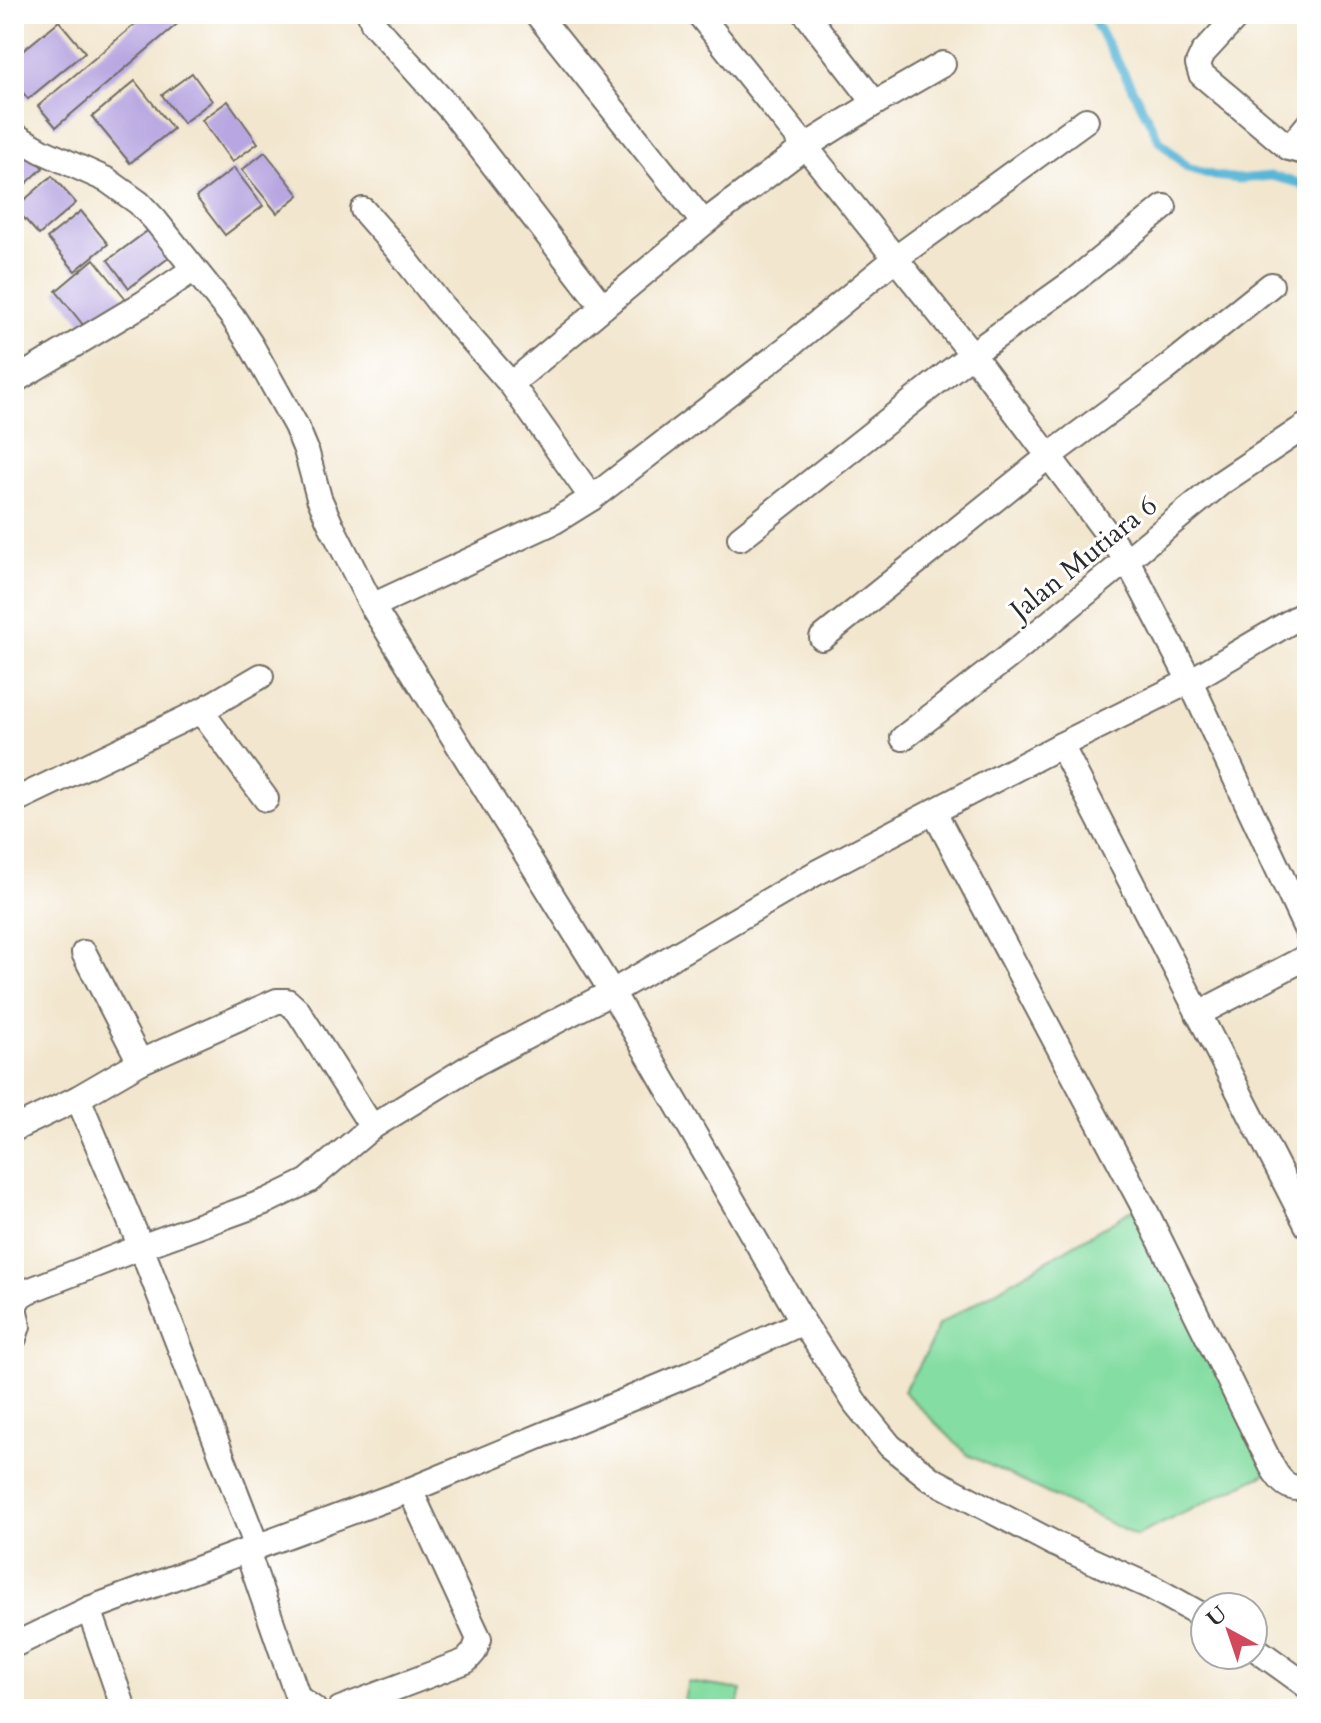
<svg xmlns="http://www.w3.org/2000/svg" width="1321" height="1723" viewBox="0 0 1321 1723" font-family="Cardo,serif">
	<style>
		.green { fill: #84dda2; stroke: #588466; stroke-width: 2 }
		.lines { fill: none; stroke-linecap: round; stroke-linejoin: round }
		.stream { stroke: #58b6d7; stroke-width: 9 }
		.building { fill: #b7a6e1 }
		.minor-casing { stroke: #716c64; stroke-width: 28 }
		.minor { stroke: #fff; stroke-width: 24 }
		.labels { text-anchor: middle; stroke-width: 6; stroke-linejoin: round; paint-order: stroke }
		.street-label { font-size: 28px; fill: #2b2b2b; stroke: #fff }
	</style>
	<rect width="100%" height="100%" fill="#fff"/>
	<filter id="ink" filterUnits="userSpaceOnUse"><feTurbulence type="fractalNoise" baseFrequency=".0125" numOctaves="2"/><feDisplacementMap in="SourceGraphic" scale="16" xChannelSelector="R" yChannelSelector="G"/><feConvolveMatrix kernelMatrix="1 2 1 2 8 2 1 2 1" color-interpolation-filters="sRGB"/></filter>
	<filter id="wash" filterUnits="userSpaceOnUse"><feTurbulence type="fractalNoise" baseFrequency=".006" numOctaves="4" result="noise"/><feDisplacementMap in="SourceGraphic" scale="32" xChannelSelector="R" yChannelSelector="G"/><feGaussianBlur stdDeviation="1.8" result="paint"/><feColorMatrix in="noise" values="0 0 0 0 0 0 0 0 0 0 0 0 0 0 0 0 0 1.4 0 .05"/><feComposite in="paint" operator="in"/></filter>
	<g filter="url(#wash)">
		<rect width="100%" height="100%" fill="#f2e6ce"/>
		<!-- green -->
		<g class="green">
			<path d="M 1136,1208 L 1271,1471 L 1136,1536 L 968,1455 L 903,1391 L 927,1352 L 938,1325 Z"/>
			<path d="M 688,1682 L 742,1690 L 737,1709 L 682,1709 Z"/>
		</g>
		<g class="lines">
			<!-- stream -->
			<path class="stream" d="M 1090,14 L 1124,73 L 1160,141 L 1188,168 L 1215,176 L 1239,179 L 1271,176 L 1299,183 L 1307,190"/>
		</g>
		<g id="blocks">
			<!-- building -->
			<g class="building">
				<path d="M 147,14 L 189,14 L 56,127 L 38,106 Z"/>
				<path d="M 59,21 L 85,52 L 28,99 L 14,82 L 14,58 Z"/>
				<path d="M 192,73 L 212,101 L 183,123 L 162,95 Z"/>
				<path d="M 135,81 L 173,129 L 130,163 L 92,117 Z"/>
				<path d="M 228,101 L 258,143 L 232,162 L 202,120 Z"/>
				<path d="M 14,138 L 43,168 L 14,195 Z"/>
				<path d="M 265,152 L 299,195 L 277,213 L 242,170 Z"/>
				<path d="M 234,168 L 263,206 L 225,235 L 196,197 Z"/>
				<path d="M 52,176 L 76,203 L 39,235 L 15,208 Z"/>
				<path d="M 81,211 L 108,244 L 75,271 L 47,238 Z"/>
				<path d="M 150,229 L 171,256 L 129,288 L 108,260 Z"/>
				<path d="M 94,259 L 126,299 L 88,331 L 56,291 Z"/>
			</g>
		</g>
	</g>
	<g filter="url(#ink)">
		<use href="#blocks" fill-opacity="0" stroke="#716c64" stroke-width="2"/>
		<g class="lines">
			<!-- minor casing -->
			<g class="minor-casing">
				<g id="minor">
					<path d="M 370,14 L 373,23 L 451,110 L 603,307"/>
					<path d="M 537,14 L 704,223"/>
					<path d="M 699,14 L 972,354 L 1127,560 L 1190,681 L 1307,931"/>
					<path d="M 806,14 L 875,103"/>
					<path d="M 1239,14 L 1203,53 L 1198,64 L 1201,74 L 1289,148 L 1307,153"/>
					<path d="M 14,135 L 42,151 L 107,180 L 139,203 L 155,220 L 232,316 L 251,345 L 296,426 L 306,450 L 319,498 L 330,523 L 372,606 L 612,992 L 803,1322 L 856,1404 L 890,1446 L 931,1479 L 1055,1544 L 1153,1588 L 1205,1617"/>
					<path d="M 1289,148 L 1307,126"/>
					<path d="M 363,210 L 398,250 L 441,305 L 511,384 L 592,498"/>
					<path d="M 14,381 L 144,303 L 194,269"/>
					<path d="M 511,384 L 704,223 L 806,146 L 875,103 L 943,64"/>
					<path d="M 740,538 L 972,354 L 1070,284 L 1164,207"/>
					<path d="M 372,606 L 555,521 L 592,498 L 787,348 L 896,258 L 1086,120"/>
					<path d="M 822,638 L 1049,456 L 1166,369 L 1271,285"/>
					<path d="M 201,711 L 266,799"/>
					<path d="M 903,738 L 1008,657 L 1222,482 L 1304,427"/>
					<path d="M 1061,745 L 1307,1225"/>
					<path d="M 14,801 L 201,711 L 261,676"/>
					<path d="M 934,812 L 1142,1204 L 1271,1465 C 1279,1480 1289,1493 1307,1486"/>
					<path d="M 84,953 L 140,1062"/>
					<path d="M 1198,1014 L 1307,957"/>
					<path d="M 78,1098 L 141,1247 L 257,1547"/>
					<path d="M 14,1129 L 78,1098 L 140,1062 L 277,1001 L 287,1001 L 298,1011 L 372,1127 L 476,1063 L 612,992 L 816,873 L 1061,745 L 1190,681 L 1307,612"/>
					<path d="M 14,1306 L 20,1296 L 28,1291 L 141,1247 L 267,1201 L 308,1181 L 372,1127"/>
					<path d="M 14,1307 L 18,1326 L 14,1338"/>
					<path d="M 247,1551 L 298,1698 L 314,1709"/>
					<path d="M 89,1609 L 124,1709"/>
					<path d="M 14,1645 L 89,1609 L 410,1490 L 690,1374 L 803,1322"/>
					<path d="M 1253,1647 L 1307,1686"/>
					<path d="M 340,1709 L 466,1661 L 474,1652 L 479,1639 L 410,1490"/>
				</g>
			</g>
			<!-- minor -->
			<use href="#minor" class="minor"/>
		</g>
	</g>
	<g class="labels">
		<!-- street labels -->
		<g class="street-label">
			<text transform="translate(1083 557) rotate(-39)" y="10">Jalan Mutiara 6</text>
		</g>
	</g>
	<!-- margin -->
	<rect width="1321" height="1723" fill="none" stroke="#fff" stroke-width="48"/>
	<!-- north arrow -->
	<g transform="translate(1229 1631) rotate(320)"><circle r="38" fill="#ffffff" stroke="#aaaaaa" stroke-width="2"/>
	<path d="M0-6L14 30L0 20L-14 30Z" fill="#d1495b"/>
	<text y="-12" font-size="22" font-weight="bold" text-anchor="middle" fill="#2b2b2b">U</text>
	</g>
</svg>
